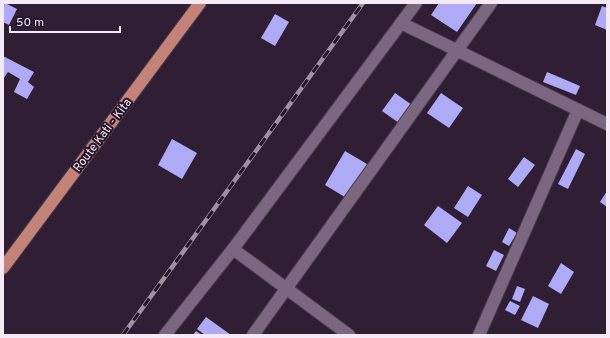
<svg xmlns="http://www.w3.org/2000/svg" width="610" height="338" viewBox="0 0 610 338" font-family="Overpass,sans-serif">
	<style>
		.building { fill: #aeaaf5 }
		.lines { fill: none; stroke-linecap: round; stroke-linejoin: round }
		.street-casing { stroke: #493a4c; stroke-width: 14 }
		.primary-casing { stroke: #493a4c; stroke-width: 14 }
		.street { stroke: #7b6780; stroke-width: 12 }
		.primary { stroke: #c38378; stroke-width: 12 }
		.rail-casing { stroke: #9f91a2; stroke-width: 4.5 }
		.rail { stroke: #26152a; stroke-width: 3; stroke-dasharray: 9; stroke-linecap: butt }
		.labels { text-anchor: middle; stroke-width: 4; stroke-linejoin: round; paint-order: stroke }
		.street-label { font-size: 12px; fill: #f5e9f8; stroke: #26152a }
	</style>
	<rect width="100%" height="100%" fill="#301f34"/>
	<!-- building -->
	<g class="building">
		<path d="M 5,3 L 17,9 L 9,25 L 3,22 L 3,7 Z"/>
		<path d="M 439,3 L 477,3 L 457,32 L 431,15 Z"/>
		<path d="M 602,6 L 607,8 L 607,30 L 595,25 Z"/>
		<path d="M 275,14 L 289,22 L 275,46 L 261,38 Z"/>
		<path d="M 3,56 L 34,72 L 28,82 L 34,87 L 27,99 L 14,92 L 20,79 L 8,72 L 3,79 Z"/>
		<path d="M 547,72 L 580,86 L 576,95 L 543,82 Z"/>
		<path d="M 395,93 L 412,105 L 399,123 L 382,111 Z"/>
		<path d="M 441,93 L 463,108 L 449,128 L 427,113 Z"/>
		<path d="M 172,139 L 197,153 L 182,179 L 158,165 Z"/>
		<path d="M 576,149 L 585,154 L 568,189 L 558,184 Z"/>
		<path d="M 345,151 L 367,164 L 348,199 L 325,185 Z"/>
		<path d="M 524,157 L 535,165 L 518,187 L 508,179 Z"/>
		<path d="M 468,186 L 482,195 L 468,217 L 454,208 Z"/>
		<path d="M 607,191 L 607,207 L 600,202 Z"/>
		<path d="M 438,206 L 462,223 L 447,243 L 424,225 Z"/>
		<path d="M 509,228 L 517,233 L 509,246 L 502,242 Z"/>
		<path d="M 494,250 L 504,255 L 496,271 L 486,266 Z"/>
		<path d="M 561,263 L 574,272 L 561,294 L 548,286 Z"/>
		<path d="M 517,286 L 525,289 L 520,302 L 512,299 Z"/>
		<path d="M 533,296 L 549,304 L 538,328 L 521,320 Z"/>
		<path d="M 510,301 L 520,306 L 515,315 L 505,310 Z"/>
		<path d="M 206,317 L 231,335 L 205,335 L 197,329 Z"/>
		<path d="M 196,331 L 202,335 L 193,335 Z"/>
	</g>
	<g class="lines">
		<!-- street casing -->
		<g class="street-casing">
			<g id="street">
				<path d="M 401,23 L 607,124"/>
				<path d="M 233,249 L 349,335"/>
				<path d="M 165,335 L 233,249 L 416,3"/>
				<path d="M 253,335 L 491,3"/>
				<path d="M 479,335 L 578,110"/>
			</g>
		</g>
		<!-- primary casing -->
		<g class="primary-casing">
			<path id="primary" d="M 3,268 L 200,3"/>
		</g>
		<!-- street -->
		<use href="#street" class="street"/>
		<!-- primary -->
		<use href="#primary" class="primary"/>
		<!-- rail casing -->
		<g class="rail-casing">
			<path id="rail" d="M 123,335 L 363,3"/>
		</g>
		<!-- rail -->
		<use href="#rail" class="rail"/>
	</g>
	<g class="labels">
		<!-- street labels -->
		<g class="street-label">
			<text transform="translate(102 135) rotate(-53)" y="4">Route Kati - Kita</text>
		</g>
	</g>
	<!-- border -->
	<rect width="610" height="338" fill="none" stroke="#f5e9f8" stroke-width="8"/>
	<!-- scale -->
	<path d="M10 26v6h110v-6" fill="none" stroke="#f5e9f8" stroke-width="2"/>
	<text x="16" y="26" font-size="12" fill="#f5e9f8" stroke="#26152a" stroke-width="3" paint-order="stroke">50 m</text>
</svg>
